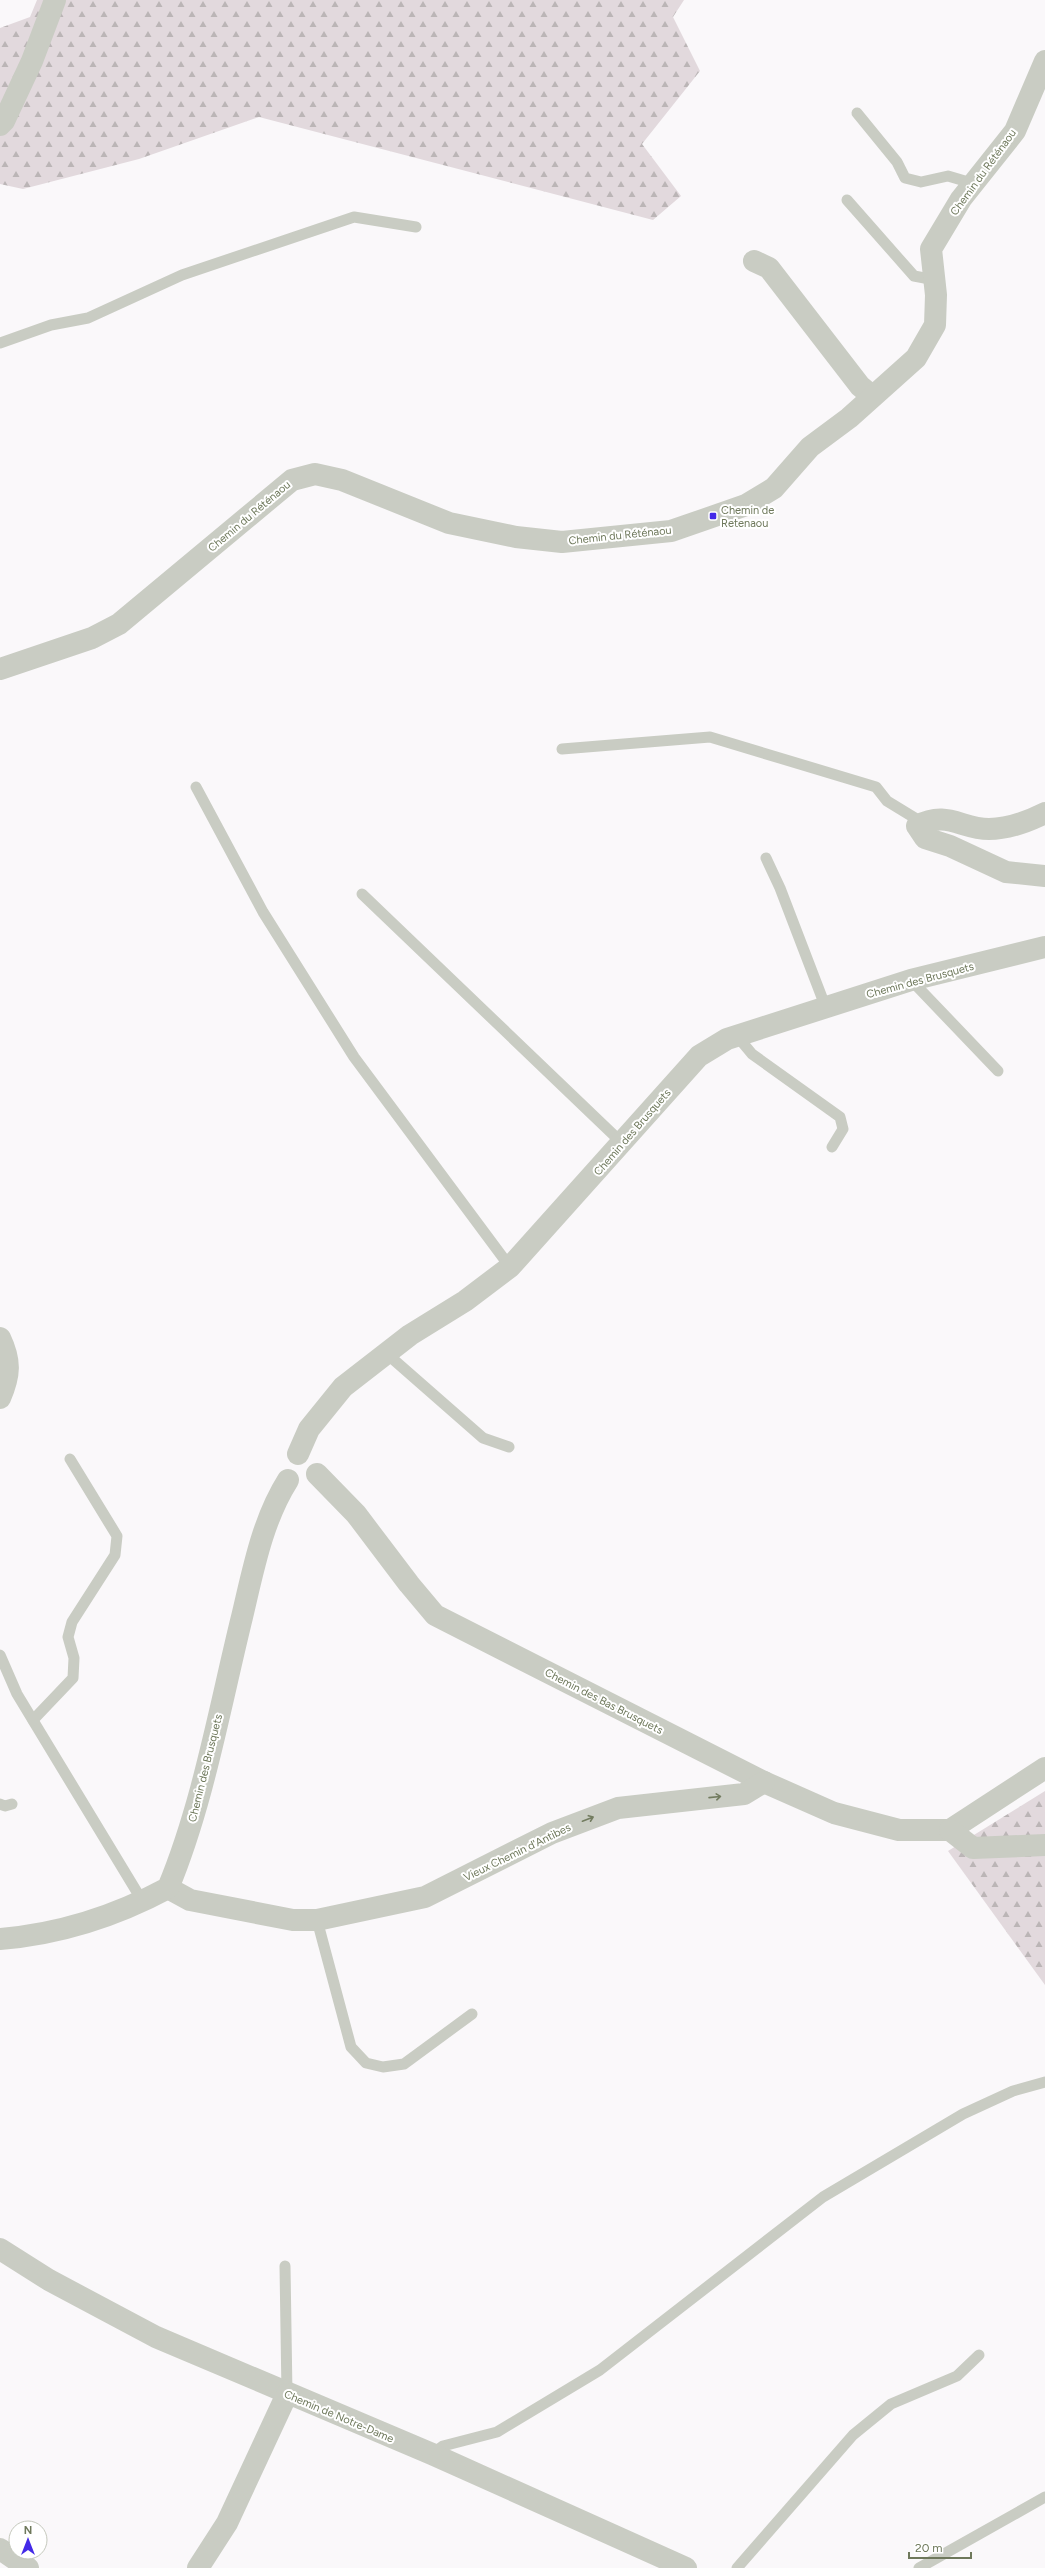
<svg xmlns="http://www.w3.org/2000/svg" width="1045" height="2568" viewBox="0 0 1045 2568" font-family="Figtree,sans-serif">
	<style>
		.forest { fill: url(#forest-firs) }
		.lines { fill: none; stroke-linecap: round; stroke-linejoin: round }
		.service { stroke: #c9ccc3; stroke-width: 11 }
		.minor { stroke: #c9ccc3; stroke-width: 22 }
		.oneway { stroke: #737c60 }
		.poi-dot { fill: #442ae8; stroke: #fff; stroke-width: 1.5 }
		.labels { text-anchor: middle; stroke-width: 4; stroke-linejoin: round; paint-order: stroke }
		.street-label { font-size: 11px; fill: #6e785b; stroke: #fff }
		.poi-label { font-size: 11px; fill: #6e785b; stroke: #fff; text-anchor: start }
	</style>
	<defs>
		<pattern id="forest-firs" width="22" height="20" patternUnits="userSpaceOnUse"><rect width="22" height="20" fill="#e2d9dd"/><path d="M5 1l3.5 6h-7zM16 11l3.5 6h-7z" fill="#bbb5b6"/></pattern>
	</defs>
	<rect width="100%" height="100%" fill="#faf8fa"/>
	<!-- forest -->
	<g class="forest">
		<path d="M 37,0 L 684,0 L 673,17 L 700,71 L 642,144 L 681,196 L 653,220 L 259,117 L 139,159 L 23,189 L 0,184 L 0,28 L 30,17 Z"/>
		<path d="M 1045,1791 L 1045,1985 L 948,1851 Z"/>
	</g>
	<g class="lines">
		<!-- service -->
		<g class="service">
			<path d="M 857,113 L 897,162 L 905,178 L 921,182 L 948,176 L 975,184"/>
			<path d="M 847,200 L 914,276 L 935,280"/>
			<path d="M 0,343 L 51,325 L 88,318 L 182,275 L 354,217 L 416,227"/>
			<path d="M 562,749 L 710,737 L 876,787 L 887,801 L 923,823"/>
			<path d="M 196,787 L 263,912 L 354,1057 L 510,1267"/>
			<path d="M 766,858 L 780,888 L 826,1008"/>
			<path d="M 362,894 L 622,1143"/>
			<path d="M 911,980 L 998,1071"/>
			<path d="M 737,1036 L 752,1054 L 840,1117 L 843,1129 L 832,1147"/>
			<path d="M 386,1353 L 483,1438 L 509,1447"/>
			<path d="M 0,1655 L 17,1694 L 143,1902"/>
			<path d="M 33,1720 L 73,1678 L 74,1658 L 68,1637 L 72,1622 L 115,1555 L 117,1536 L 70,1459"/>
			<path d="M 0,1804 L 5,1806 L 12,1804"/>
			<path d="M 317,1920 L 351,2047 L 366,2063 L 383,2067 L 404,2064 L 472,2014"/>
			<path d="M 285,2266 L 287,2394"/>
			<path d="M 432,2454 L 443,2446 L 497,2432 L 600,2370 L 823,2197 L 963,2114 L 1013,2091 L 1045,2082"/>
			<path d="M 737,2568 L 853,2435 L 891,2404 L 957,2376 L 979,2355"/>
			<path d="M 919,2568 L 1045,2497"/>
		</g>
		<!-- minor -->
		<g class="minor">
			<path d="M 0,125 L 4,121 L 32,61 L 55,0"/>
			<path d="M 754,261 L 769,268 L 860,386 L 872,396"/>
			<path d="M 0,669 L 92,638 L 119,624 L 292,480 L 315,474 L 342,480 L 449,523 L 516,537 L 562,542 L 671,531 L 746,505 L 774,488 L 810,447 L 849,418 L 916,358 L 935,325 L 936,295 L 931,249 L 961,199 L 1015,131 L 1045,61"/>
			<path d="M 1045,813 C 1027,822 1009,829 989,829 C 961,829 947,810 917,826 L 925,838 L 950,846 L 1006,872 L 1045,876"/>
			<path d="M 0,1338 C 11,1361 10,1375 0,1398"/>
			<path d="M 298,1454 L 309,1429 L 343,1387 L 410,1335 L 465,1301 L 510,1267 L 699,1056 L 727,1039 L 911,980 L 1045,947"/>
			<path d="M 317,1474 L 356,1514 L 409,1584 L 435,1615 L 764,1782 L 834,1813 L 899,1830 L 950,1830 L 1045,1768"/>
			<path d="M 950,1830 L 973,1848 L 1045,1845"/>
			<path d="M 168,1888 L 190,1900 L 293,1920 L 317,1920 L 425,1897 L 552,1833 L 618,1808 L 744,1794 L 764,1782"/>
			<path d="M 0,1939 C 61,1934 114,1917 168,1888 C 203,1804 220,1706 242,1617 C 253,1571 262,1521 288,1480"/>
			<path d="M 0,2249 L 49,2280 L 156,2337 L 432,2454 L 686,2568"/>
			<path d="M 0,2549 L 28,2568"/>
			<path d="M 198,2568 L 227,2523 L 287,2394"/>
		</g>
	</g>
	<!-- one-way arrows -->
	<defs><path id="oneway-shaft" d="M-6 0H5M1.5-3L5.5 0L1.5 3" fill="none" stroke-width="1.6" stroke-linecap="round" stroke-linejoin="round"/></defs>
	<g class="oneway">
		<use href="#oneway-shaft" transform="translate(715 1797) rotate(-6)"/>
		<use href="#oneway-shaft" transform="translate(588 1819) rotate(-21)"/>
	</g>
	<!-- markers -->
	<rect class="poi-dot" x="709" y="512" width="8" height="8" rx="2"/>
	<g class="labels">
		<!-- street labels -->
		<g class="street-label">
			<text transform="translate(983 172) rotate(-54)" y="4">Chemin du Réténaou</text>
			<text transform="translate(249 516) rotate(-40)" y="4">Chemin du Réténaou</text>
			<text transform="translate(620 535) rotate(-6)" y="4">Chemin du Réténaou</text>
			<text transform="translate(920 980) rotate(-15)" y="4">Chemin des Brusquets</text>
			<text transform="translate(632 1132) rotate(-49)" y="4">Chemin des Brusquets</text>
			<text transform="translate(604 1701) rotate(27)" y="4">Chemin des Bas Brusquets</text>
			<text transform="translate(205 1768) rotate(-76)" y="4">Chemin des Brusquets</text>
			<text transform="translate(517 1852) rotate(-26)" y="4">Vieux Chemin d'Antibes</text>
			<text transform="translate(339 2416) rotate(23)" y="4">Chemin de Notre-Dame</text>
		</g>
		<!-- poi labels -->
		<g class="poi-label">
			<text x="721" y="514">Chemin de<tspan x="721" dy="13">Retenaou</tspan></text>
		</g>
	</g>
	<!-- north arrow -->
	<g transform="translate(28 2540)"><circle r="19" fill="#ffffff" stroke="#c5c9bd"/>
	<path d="M0-3L7 15L0 10L-7 15Z" fill="#442ae8"/>
	<text y="-6" font-size="11" font-weight="bold" text-anchor="middle" fill="#6e785b">N</text>
	</g>
	<!-- scale -->
	<path d="M909 2552v6h62v-6" fill="none" stroke="#6e785b" stroke-width="2"/>
	<text x="915" y="2552" font-size="12" fill="#6e785b" stroke="#ffffff" stroke-width="3" paint-order="stroke">20 m</text>
</svg>
